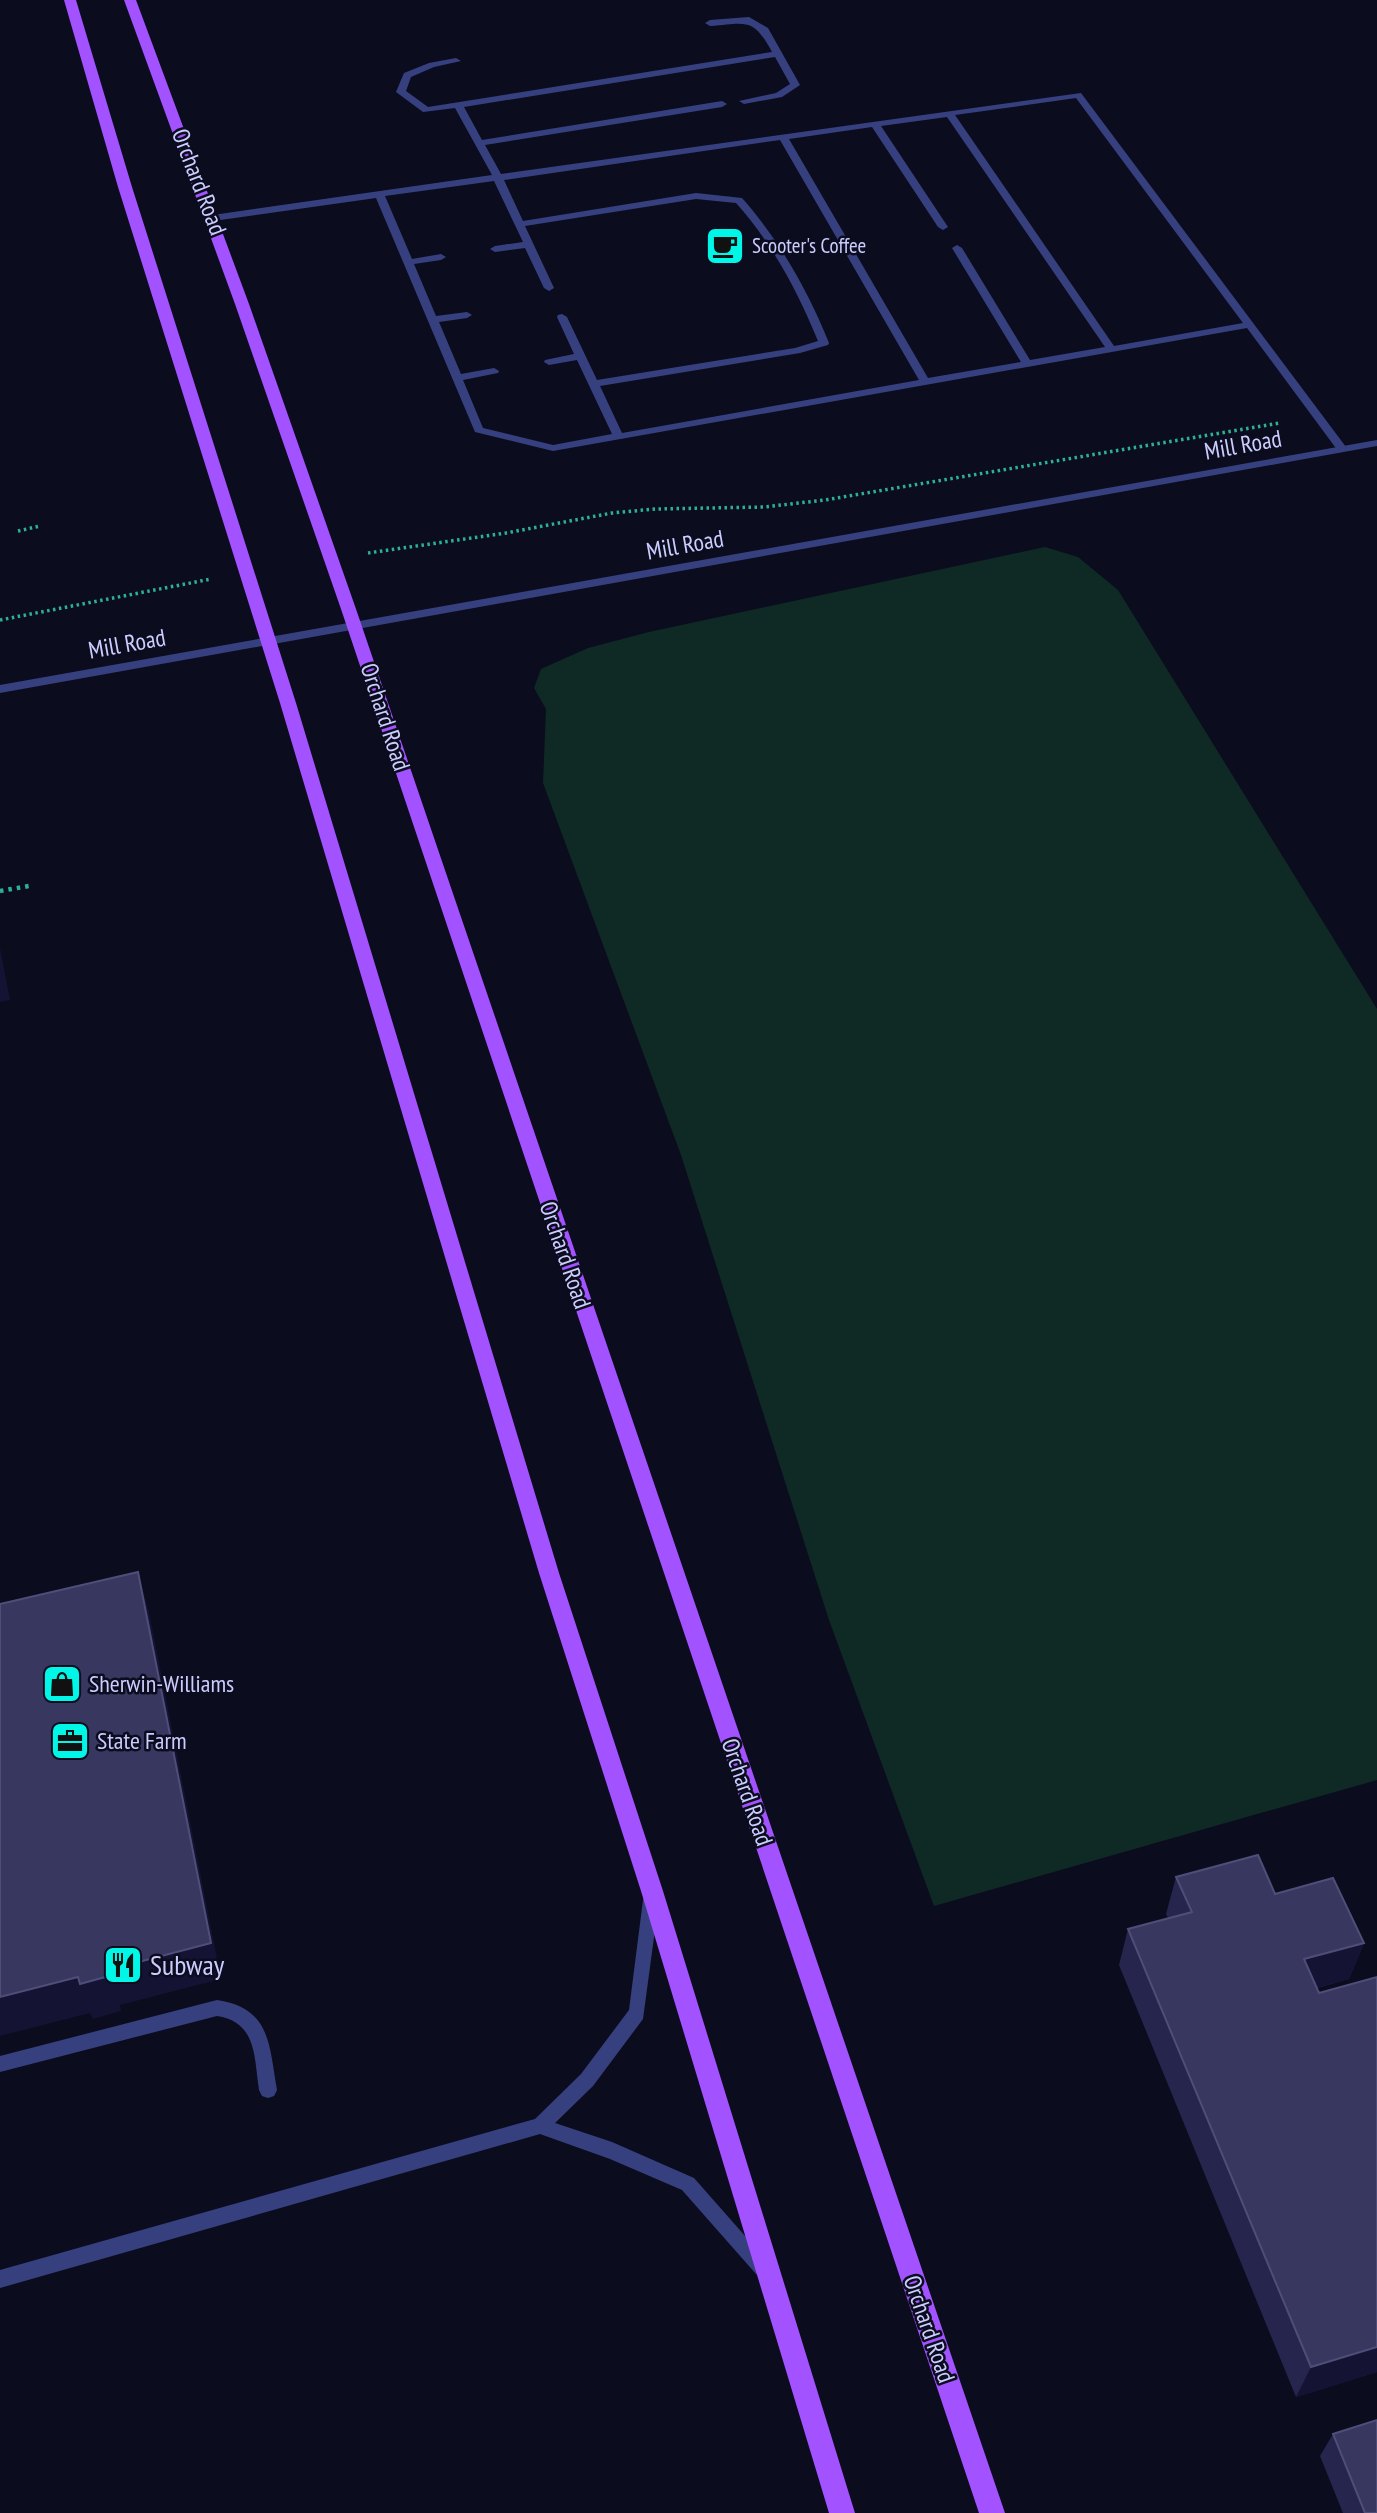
<svg xmlns="http://www.w3.org/2000/svg" width="1377" height="2513" viewBox="0 0 1377 2513" font-family="'PT Sans Narrow',sans-serif">
	<style>
		.green { fill: #0f2924 }
		.lines { fill: none; stroke-linecap: round; stroke-linejoin: round }
		.path-far1 { stroke: #2db193; stroke-width: 3.5; stroke-dasharray: 2.5 3.5; stroke-linecap: butt }
		.path { stroke: #2db193; stroke-width: 4.5; stroke-dasharray: 3.5 5; stroke-linecap: butt }
		.service { fill: #37407f; fill-rule: evenodd }
		.tertiary { fill: #37407f; fill-rule: evenodd }
		.primary { fill: #a252ff; fill-rule: evenodd }
		.wall { fill: #26254d }
		.shaded-wall { fill: #141333 }
		.building { fill: #383760; stroke: #4f4e79; stroke-width: 2 }
		.labels { text-anchor: middle; stroke-width: 5; stroke-linejoin: round; paint-order: stroke }
		.far-poi-label { font-size: 21px; fill: #cbcdff; stroke: #0c0c1f; text-anchor: start }
		.street-label { font-size: 24px; fill: #cbcdff; stroke: #0c0c1f }
		.poi-label { font-size: 24px; fill: #cbcdff; stroke: #0c0c1f; text-anchor: start }
		.near-poi-label { font-size: 28px; fill: #cbcdff; stroke: #0c0c1f; text-anchor: start }
	</style>
	<rect width="100%" height="100%" fill="#0c0c1f"/>
	<!-- green -->
	<path class="green" d="M 1045,547 L 1078,557 L 1118,590 L 1377,1009 L 1377,1780 L 934,1906 L 829,1620 L 681,1155 L 543,783 L 546,709 L 534,688 L 541,669 L 588,648 L 649,632 Z"/>
	<g class="lines">
		<!-- path-far1 -->
		<g class="path-far1">
			<path d="M 18,531 L 40,526"/>
			<path d="M 368,553 L 506,533 L 612,513 L 655,509 L 764,507 L 825,500 L 1280,423"/>
			<path d="M 0,620 L 211,579"/>
		</g>
		<!-- path -->
		<path class="path" d="M 0,891 L 29,886"/>
		<!-- service -->
		<g class="service">
			<path d="M 749,17 L 768,28 L 800,85 L 782,97 L 744,104 L 739,101 L 776,93 L 790,84 L 775,57 L 464,107 L 482,140 L 722,101 L 727,104 L 722,107 L 485,145 L 501,174 L 1081,93 L 1346,447 L 1346,451 L 1338,451 L 1247,328 L 553,451 L 475,432 L 376,198 L 213,221 L 208,218 L 213,215 L 492,175 L 455,108 L 423,112 L 396,92 L 404,73 L 429,63 L 456,58 L 461,61 L 434,67 L 411,77 L 406,91 L 428,107 L 772,52 C 753,17 747,23 710,26 L 705,23 L 710,20 ZM 1076,98 L 1243,323 L 1114,346 L 955,115 ZM 947,117 L 1105,347 L 1030,360 L 962,248 L 957,245 L 952,248 L 1021,362 L 928,378 L 789,139 L 872,127 L 938,227 L 943,230 L 948,227 L 881,126 ZM 780,140 L 919,380 L 622,433 L 600,386 L 800,353 L 828,345 L 829,343 C 808,291 780,241 742,198 L 696,193 L 523,221 L 504,180 ZM 494,181 L 523,242 L 495,246 L 490,249 L 495,252 L 525,248 L 544,288 L 549,291 L 554,288 L 525,226 L 696,199 L 736,203 C 772,243 798,292 818,341 L 795,348 L 597,380 L 567,317 L 562,314 L 558,315 L 557,317 L 574,354 L 545,360 L 544,362 L 549,365 L 577,360 L 612,434 L 553,445 L 483,428 L 463,380 L 498,373 L 499,371 L 494,368 L 461,374 L 439,322 L 467,318 L 472,315 L 467,312 L 436,316 L 414,264 L 441,260 L 446,257 L 441,254 L 412,259 L 385,196 Z"/>
			<path d="M 651,1892 L 657,1895 L 659,1900 L 643,2019 L 593,2086 L 555,2123 L 612,2142 L 694,2178 L 768,2262 L 771,2268 L 768,2274 L 762,2277 L 756,2274 L 682,2190 L 610,2159 L 540,2134 L 0,2288 L 0,2270 L 535,2119 L 581,2074 L 629,2010 L 643,1900 L 645,1895 Z"/>
			<path d="M 217,2000 C 271,2008 269,2045 277,2090 L 274,2096 L 268,2098 L 262,2096 L 259,2090 C 254,2057 257,2022 217,2016 L 0,2072 L 0,2056 Z"/>
		</g>
		<!-- tertiary -->
		<path class="tertiary" d="M 1377,440 L 1377,446 L 0,693 L 0,685 Z"/>
		<!-- primary -->
		<g class="primary">
			<path d="M 64,0 L 76,0 L 132,187 L 296,703 L 559,1573 L 663,1891 L 855,2513 L 829,2513 L 641,1891 L 539,1573 L 280,703 L 118,187 Z"/>
			<path d="M 124,0 L 136,0 L 249,304 L 356,609 L 1005,2513 L 979,2513 L 341,609 L 235,304 Z"/>
		</g>
	</g>
	<!-- wall -->
	<g class="wall">
		<path d="M 1176,1877 L 1275,1894 L 1364,1943 L 1349,1979 L 1317,1988 L 1377,2372 L 1296,2397 L 1119,1965 L 1128,1929 L 1168,1918 L 1166,1914 Z"/>
		<path d="M 1333,2434 L 1377,2513 L 1343,2513 L 1320,2456 Z"/>
	</g>
	<!-- shaded-wall -->
	<g class="shaded-wall">
		<path d="M 0,948 L 10,1000 L 0,1002 Z"/>
		<path d="M 138,1572 L 149,1612 L 221,1979 L 120,2005 L 121,2011 L 93,2019 L 90,2013 L 0,2036 L 0,1997 L 108,1970 Z"/>
		<path d="M 1364,1943 L 1349,1979 L 1290,1995 L 1304,1959 Z"/>
		<path d="M 1377,2347 L 1377,2372 L 1296,2397 L 1311,2367 Z"/>
	</g>
	<!-- building -->
	<g class="building">
		<path d="M 138,1572 L 211,1943 L 108,1970 L 109,1976 L 80,1984 L 78,1977 L 0,1997 L 0,1604 Z"/>
		<path d="M 1258,1855 L 1275,1894 L 1333,1878 L 1364,1943 L 1304,1959 L 1319,1993 L 1377,1977 L 1377,2347 L 1311,2367 L 1128,1929 L 1192,1912 L 1176,1877 Z"/>
		<path d="M 1377,2420 L 1377,2513 L 1365,2513 L 1333,2434 Z"/>
	</g>
	<!-- icons -->
	<defs>
		<g id="cafe-square" transform="scale(2.0125)"><rect x="-9" y="-9" width="18" height="18" rx="4" fill="#00f6e6" stroke="#0c0c1f"/><path d="M-5.5-4.5H6V0H3Q3 3.5 0 3.5H-2.5Q-5.5 3.5-5.5 0ZM3-3.2v2h1.7v-2ZM-6 4.5H4V6H-6Z" fill="#111"/></g>
		<g id="shop-square" transform="scale(2.0125)"><rect x="-9" y="-9" width="18" height="18" rx="4" fill="#00f6e6" stroke="#0c0c1f"/><path d="M-5-2.5h2.3a2.7 3.5 0 0 1 5.4 0H5L5.5 6h-11ZM-1.5-2.5h3a1.5 2.3 0 0 0-3 0Z" fill="#111"/></g>
		<g id="office-square" transform="scale(2.0125)"><rect x="-9" y="-9" width="18" height="18" rx="4" fill="#00f6e6" stroke="#0c0c1f"/><path d="M-6-3h4V-5.5h4V-3h4V5H-6ZM-1-4.5V-3h2v-1.5ZM-6 0V1H6V0Z" fill="#111"/></g>
		<g id="restaurant-square" transform="scale(2.0125)"><rect x="-9" y="-9" width="18" height="18" rx="4" fill="#00f6e6" stroke="#0c0c1f"/><path d="M-5-6h1v4h1v-4h1v4h1v-4h1v5L-1.5 .5V6h-2V.5L-5-1ZM5-6V6H3V1.5H1.5Q1.5-4 5-6Z" fill="#111"/></g>
	</defs>
	<g fill-rule="evenodd">
		<use href="#cafe-square" x="725" y="246"/>
		<use href="#shop-square" x="62" y="1684"/>
		<use href="#office-square" x="70" y="1741"/>
		<use href="#restaurant-square" x="123" y="1965"/>
	</g>
	<g class="labels">
		<!-- far-poi labels -->
		<g class="far-poi-label">
			<text x="752" y="253">Scooter's Coffee</text>
		</g>
		<!-- street labels -->
		<g class="street-label">
			<text transform="translate(199 182) rotate(69)" y="8">Orchard Road</text>
			<text transform="translate(1243 445) rotate(-10)" y="8">Mill Road</text>
			<text transform="translate(685 545) rotate(-10)" y="8">Mill Road</text>
			<text transform="translate(127 644) rotate(-10)" y="8">Mill Road</text>
			<text transform="translate(385 717) rotate(72)" y="8">Orchard Road</text>
			<text transform="translate(565 1255) rotate(71)" y="8">Orchard Road</text>
			<text transform="translate(747 1792) rotate(71)" y="8">Orchard Road</text>
			<text transform="translate(929 2329) rotate(71)" y="8">Orchard Road</text>
		</g>
		<!-- poi labels -->
		<g class="poi-label">
			<text x="89" y="1692">Sherwin-Williams</text>
			<text x="97" y="1749">State Farm</text>
		</g>
		<!-- near-poi labels -->
		<g class="near-poi-label">
			<text x="150" y="1975">Subway</text>
		</g>
	</g>
</svg>
